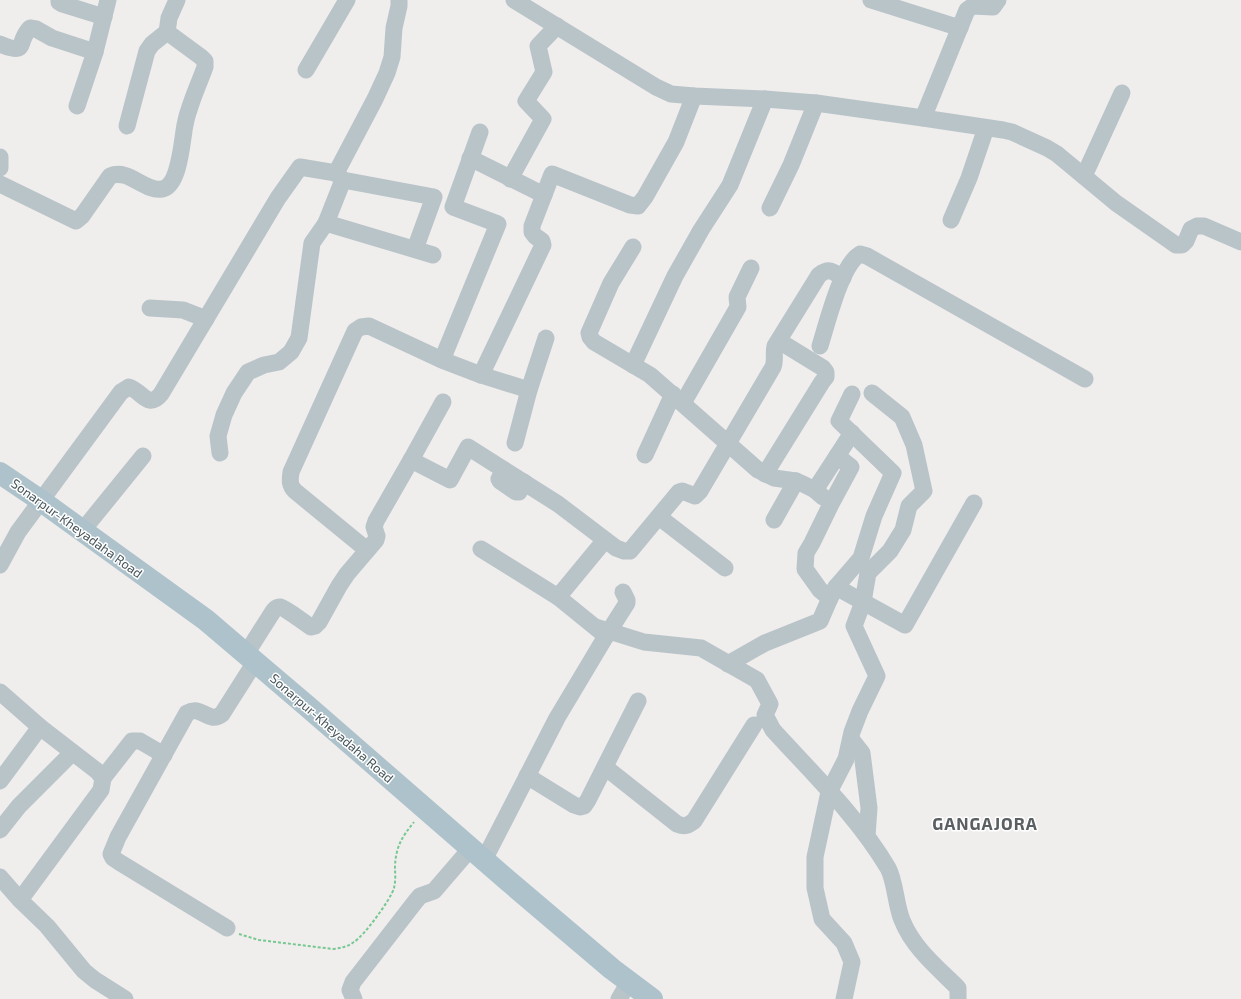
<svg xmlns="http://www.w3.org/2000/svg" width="1241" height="999" viewBox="0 0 1241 999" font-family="'Exo 2',sans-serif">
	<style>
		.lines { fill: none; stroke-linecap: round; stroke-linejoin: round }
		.path { stroke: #76c891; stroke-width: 2; stroke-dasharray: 3 2; stroke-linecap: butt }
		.minor { stroke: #b9c4c9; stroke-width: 17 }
		.major { stroke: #adc2cb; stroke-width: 22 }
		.labels { text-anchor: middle; stroke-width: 3; stroke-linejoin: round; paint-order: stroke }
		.street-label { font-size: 13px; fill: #465459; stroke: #fff }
		.district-label { font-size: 17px; font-weight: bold; letter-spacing: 1px; fill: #5a5f62; stroke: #fff }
	</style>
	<rect width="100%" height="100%" fill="#f0eded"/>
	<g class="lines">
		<!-- path -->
		<path class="path" d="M 239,934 L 259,940 L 333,949 C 341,948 347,947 354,942 C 364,936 391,899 394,888 C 396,880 395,873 395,866 C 396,846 402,837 414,822"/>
		<!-- minor -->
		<g class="minor">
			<path d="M 59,0 L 59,2 L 62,4 L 104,17"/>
			<path d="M 514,0 L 656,87 L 671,94 L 694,96 L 765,99 L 816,103 L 923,118 L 1003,130 L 1012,132 L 1047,148 L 1057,154 L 1116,203 L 1176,245 L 1182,245 L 1186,241 L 1191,229 L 1197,226 L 1204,226 L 1241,242"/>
			<path d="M 871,0 L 960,28"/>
			<path d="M 0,44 C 29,56 16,42 30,28 L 36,29 L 52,38 L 95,52"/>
			<path d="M 306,70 L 347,0"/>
			<path d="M 77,106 L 95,52 L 108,0"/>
			<path d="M 923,118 L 967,10 L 973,6 L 993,7 L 998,0"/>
			<path d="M 127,126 L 147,51 L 152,44 L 167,32"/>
			<path d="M 0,157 L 0,168"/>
			<path d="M 470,158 L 544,195"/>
			<path d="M 336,173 L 343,180 L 434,197 L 415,249"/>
			<path d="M 1084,176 L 1122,93"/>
			<path d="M 510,179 L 543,119 L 526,101 L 544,72 L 538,46 L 557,26"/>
			<path d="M 0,184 L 76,221 L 82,216 L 110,176 C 129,168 144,192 162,189 C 180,186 182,139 185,125 C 186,120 187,115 189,110 C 193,96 200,81 205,67 L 205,61 L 201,57 L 167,32 L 169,18 L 177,0"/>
			<path d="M 770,208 L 791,165 L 816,103"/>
			<path d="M 951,220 L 969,178 L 986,128"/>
			<path d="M 326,223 L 433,255"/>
			<path d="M 633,247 L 611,283 L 589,333 L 590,337 L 594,342 L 650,375 L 758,470 L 774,478 L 796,481 L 803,484 L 815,490"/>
			<path d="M 150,308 L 183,310 L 206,319"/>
			<path d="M 820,346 C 827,324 841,265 860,254 L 867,256 L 1085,379"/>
			<path d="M 442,360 L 498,224 L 453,207 L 480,132"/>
			<path d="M 633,365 L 675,276 L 701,230 L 730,185 L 765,99"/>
			<path d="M 481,375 L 543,245 L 542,241 L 535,236 L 532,232 L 532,226 L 552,174 L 630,205 L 638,206 L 645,197 L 676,142 L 694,96"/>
			<path d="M 683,403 L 738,307 L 737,297 L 751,268"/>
			<path d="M 515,443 L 529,390 L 546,338"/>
			<path d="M 220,453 L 218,436 L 224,415 L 234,393 L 248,372 L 264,365 L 279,362 L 291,352 L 299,338 L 312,243 L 326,223 L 343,180"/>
			<path d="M 645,455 L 673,394"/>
			<path d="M 837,456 L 851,467 L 831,504 L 812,543 L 806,553 L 805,569 L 820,590 L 830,598 L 836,587 L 861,558 L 874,516 L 893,473 L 839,421 L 852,394"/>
			<path d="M 411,460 L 443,402"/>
			<path d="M 504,470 L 499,479 L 500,481 L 516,492 L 519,492 L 524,482"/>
			<path d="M 765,474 L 822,382 L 826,377 L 826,372 L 823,368 L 779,341"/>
			<path d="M 823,497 L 815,490 L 852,433"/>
			<path d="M 659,517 L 725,568"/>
			<path d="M 774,520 L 796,481"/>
			<path d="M 83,530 L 143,456"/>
			<path d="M 481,549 L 558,597 L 606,636 L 557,718 L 484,860"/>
			<path d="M 367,550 L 295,491 C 289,485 290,480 291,472 L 355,331 L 361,327 L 369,326 L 442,360 L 481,375 L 529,390"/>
			<path d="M 0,565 L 18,532 L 121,392 L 129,387 C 142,391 148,410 161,394 L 278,198 L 300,167 L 336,173 L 375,99 L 387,73 L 392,57 L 394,28 L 399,6 L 399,0"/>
			<path d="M 836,587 L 905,625 L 974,503"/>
			<path d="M 558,597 L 605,540"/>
			<path d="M 596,627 L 644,642 L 701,648 L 757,680 L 770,704 L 765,715 L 773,730 C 813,774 858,817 888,868 C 895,880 896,906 902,920 C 913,948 938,968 958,988 L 958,999"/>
			<path d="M 606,636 L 627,603 L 627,600 L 623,592"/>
			<path d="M 246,654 L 272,613 C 274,610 276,607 280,607 C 286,608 304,623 311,627 L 315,626 L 319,622 L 339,586 L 347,574 L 376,540 L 377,536 L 374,527 L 376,521 L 411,460 L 450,480 L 468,447 L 558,504 L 616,548 L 624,551 L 630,551 L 679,492 L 682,491 L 695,496 L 700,491 L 773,367 C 776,360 773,353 775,346 L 819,275 C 830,267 833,272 843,278"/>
			<path d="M 728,664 L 765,643 L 820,621 L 830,598"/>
			<path d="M 0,692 L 40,727 L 97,771 L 103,778 L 101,790 L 20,900"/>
			<path d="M 851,739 L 862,753 L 869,808 L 867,836"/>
			<path d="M 605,767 L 677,824 C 685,827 687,826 694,821 L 754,725"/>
			<path d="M 527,776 L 574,805 L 580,807 L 584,806 L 588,800 L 638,701"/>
			<path d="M 103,778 L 132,741 L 140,741 L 164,755"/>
			<path d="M 0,781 L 40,727"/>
			<path d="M 0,830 L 19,806 L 72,753"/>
			<path d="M 0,877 L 20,900 L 47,926 L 84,971 L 95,980 L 125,999"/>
			<path d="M 227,928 L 119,862 L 113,858 L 111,854 L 118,837 L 187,713 C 202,704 208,725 222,714 L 255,662"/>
			<path d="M 354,999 L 350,990 L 353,982 L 415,902 L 420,896 L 434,891 L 471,848"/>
			<path d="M 619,999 L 629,982"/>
			<path d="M 844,999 L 852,962 L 844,943 L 822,919 L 815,888 L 815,857 L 829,792 L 846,759 L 852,732 L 860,711 L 877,676 L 854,626 L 863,602 L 868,573 L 890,551 L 903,530 L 909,506 L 924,491 L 914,445 L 902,417 L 872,393"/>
		</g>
		<!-- major -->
		<path class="major" d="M 0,473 L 40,500 L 206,620 L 307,706 L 506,879 L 612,969 L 652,999"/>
	</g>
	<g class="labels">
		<!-- street labels -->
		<g class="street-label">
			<text transform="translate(77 528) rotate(36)" y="5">Sonarpur-Kheyadaha Road</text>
			<text transform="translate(332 728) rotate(41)" y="5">Sonarpur-Kheyadaha Road</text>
		</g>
		<!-- district labels -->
		<g class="district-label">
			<text x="985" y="830">GANGAJORA</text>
		</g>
	</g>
</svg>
